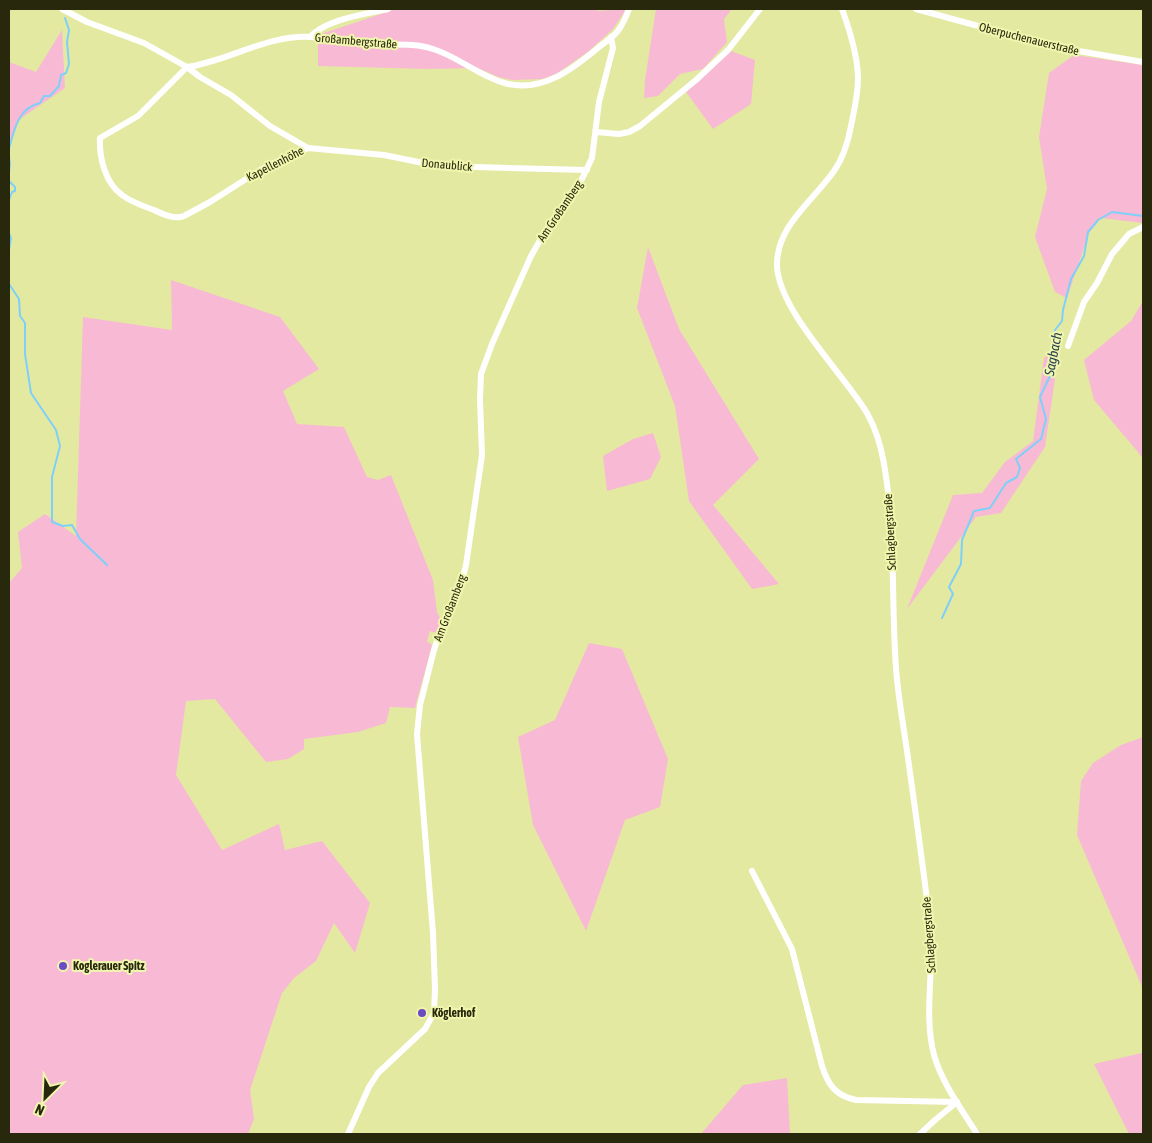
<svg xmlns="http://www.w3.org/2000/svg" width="1152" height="1143" viewBox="0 0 1152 1143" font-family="'Asap Condensed',sans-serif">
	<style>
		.green { fill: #f8b9d4 }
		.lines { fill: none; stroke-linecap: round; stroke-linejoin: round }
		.stream { stroke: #7ed0f9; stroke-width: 2 }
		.minor { stroke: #fff; stroke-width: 6 }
		.poi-dot { fill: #6b4ac3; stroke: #f1f6ae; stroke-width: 2 }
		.labels { text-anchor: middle; stroke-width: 4; stroke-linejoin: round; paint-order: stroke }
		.street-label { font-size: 12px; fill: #28290c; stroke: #f1f6ae }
		.poi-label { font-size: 12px; font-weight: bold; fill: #28290c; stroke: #f1f6ae; text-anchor: start }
		.water-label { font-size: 14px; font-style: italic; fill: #294350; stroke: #f1f6ae }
	</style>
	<rect width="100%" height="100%" fill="#e4e9a1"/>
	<!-- green -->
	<g class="green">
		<path d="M 396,9 L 595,9 L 598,11 L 626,9 L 613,29 L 589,51 L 556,74 L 542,79 L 512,80 L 498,77 L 478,68 L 426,69 L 318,66 L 318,35 Z"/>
		<path d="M 656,9 L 732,9 L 724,19 L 727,42 L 703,69 L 680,74 L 658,96 L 644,98 L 645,80 Z"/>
		<path d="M 62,30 L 65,88 L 17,121 L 9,145 L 9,62 L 36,72 Z"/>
		<path d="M 731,51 L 755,60 L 751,104 L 713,129 L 686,92 Z"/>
		<path d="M 1074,55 L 1143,65 L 1143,233 L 1143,223 L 1101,218 L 1089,233 L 1067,298 L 1055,292 L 1035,237 L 1047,189 L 1039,137 L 1049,73 Z"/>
		<path d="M 648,247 L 679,329 L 759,459 L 713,505 L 779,584 L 752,589 L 689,501 L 675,406 L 637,308 Z"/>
		<path d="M 171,280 L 280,317 L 319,369 L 283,391 L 297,424 L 344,427 L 367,477 L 378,480 L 391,475 L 433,580 L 437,612 L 441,620 L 436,633 L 430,631 L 427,641 L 432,645 L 415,708 L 390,707 L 386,723 L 358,732 L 304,739 L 304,749 L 288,759 L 266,762 L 215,699 L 186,701 L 176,775 L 222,850 L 279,824 L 285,850 L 322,841 L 370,903 L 355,953 L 334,923 L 316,961 L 294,978 L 282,993 L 250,1090 L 254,1119 L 248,1134 L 9,1134 L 9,583 L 22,568 L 18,532 L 45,514 L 76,536 L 83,317 L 172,330 Z"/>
		<path d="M 1143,301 L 1143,458 L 1094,400 L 1084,360 L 1131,321 Z"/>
		<path d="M 1060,345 L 1045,447 L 1001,513 L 976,517 L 907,609 L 953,495 L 982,493 L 1005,462 L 1033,441 L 1044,358 Z"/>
		<path d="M 653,433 L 661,457 L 650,479 L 607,491 L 603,456 L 633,439 Z"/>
		<path d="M 589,643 L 622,649 L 668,759 L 660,807 L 625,820 L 586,931 L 533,825 L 518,737 L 555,720 Z"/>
		<path d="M 1143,737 L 1143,989 L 1077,835 L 1081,781 L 1093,763 L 1121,745 Z"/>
		<path d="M 1143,1050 L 1143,1134 L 1129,1134 L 1094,1064 L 1142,1053 Z"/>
		<path d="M 787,1078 L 790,1134 L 701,1134 L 743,1085 Z"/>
	</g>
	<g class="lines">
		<!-- stream -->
		<g class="stream">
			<path d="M 9,149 C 14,130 18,108 40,103 L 44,96 L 50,96 L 59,86 L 61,75 L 66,73 L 69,64 L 67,42 L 69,30 L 65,18"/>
			<path d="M 9,157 L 10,164 L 9,173"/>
			<path d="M 9,181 L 15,187 L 15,191 L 12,192 L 9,200"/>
			<path d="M 9,233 L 11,238 L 9,250"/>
			<path d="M 9,284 L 19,299 L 20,316 L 25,323 L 25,354 L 31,393 L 56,430 L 60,446 L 52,477 L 52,522 L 63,526 L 72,525 L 80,539 L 107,565"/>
			<path d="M 942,618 L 953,594 L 949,587 L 961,564 L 962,540 L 974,511 L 990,508 L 1006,483 L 1017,477 L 1020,468 L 1016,459 L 1041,439 L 1046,419 L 1040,397 L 1051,374 L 1055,330 L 1062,321 L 1063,310 L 1071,279 L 1084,256 L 1088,232 L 1098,220 L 1112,212 L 1143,216"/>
		</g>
		<!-- minor -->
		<g class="minor">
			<path d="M 62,9 L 87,22 L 144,43 L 187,67 L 200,77 L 231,95 L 270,126 L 308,148"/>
			<path d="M 842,9 C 850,31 858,56 858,79 C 858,95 854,111 851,126 C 848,142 844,157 834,171 C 813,201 776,226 777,266 C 779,311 843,373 867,413 C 876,429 881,446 884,464 C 896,532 891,600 896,668 C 898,696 903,723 907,751 C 915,808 923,866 930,924 C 935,966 923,1014 934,1055 C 942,1083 962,1110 977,1134"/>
			<path d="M 916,9 L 1055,47 L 1143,62"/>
			<path d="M 310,37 C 326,19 366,14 388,9"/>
			<path d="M 187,67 L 138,116 L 100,138 C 99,157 105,183 122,195 C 131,202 143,206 154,210 C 163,214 174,220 184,216 L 210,202 L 265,167 L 308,148 L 384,155 L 438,166 L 587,170"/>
			<path d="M 187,67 C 230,61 267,34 312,37 C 330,38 347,42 365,44 C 385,46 413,42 433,49 C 459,57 480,77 508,84 C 544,92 574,68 599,47 C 605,42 612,38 617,32 C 623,25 626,17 629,9"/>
			<path d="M 596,132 L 619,134 L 629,132 L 640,126 L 696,80 L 728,50 L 760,9"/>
			<path d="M 1068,346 L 1084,302 L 1097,283 L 1112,254 L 1129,234 L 1143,227"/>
			<path d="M 752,871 L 792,949 L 822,1066 C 828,1085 836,1096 856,1100 L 957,1102"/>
			<path d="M 348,1134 L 369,1087 L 378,1073 L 425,1029 L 434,1013 L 435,989 L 433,933 L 417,734 L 420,705 L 434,650 L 441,629 L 459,592 L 466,565 L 482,455 L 480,399 L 481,374 L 492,344 L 531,256 L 546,230 L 580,183 L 592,158 L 599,102 L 613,48 L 611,37"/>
			<path d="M 920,1134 L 935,1120 L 957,1102"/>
		</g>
	</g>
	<!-- markers -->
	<g class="poi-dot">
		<circle cx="63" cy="966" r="5"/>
		<circle cx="422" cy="1013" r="5"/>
	</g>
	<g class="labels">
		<!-- street labels -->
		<g class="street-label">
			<text transform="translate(1029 39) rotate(14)" y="4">Oberpuchenauerstraße</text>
			<text transform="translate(356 41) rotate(5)" y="4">Großambergstraße</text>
			<text transform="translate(275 164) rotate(-27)" y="4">Kapellenhöhe</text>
			<text transform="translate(447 165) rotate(5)" y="4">Donaublick</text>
			<text transform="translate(560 211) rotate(-56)" y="4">Am Großamberg</text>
			<text transform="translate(890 532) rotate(-93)" y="4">Schlagbergstraße</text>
			<text transform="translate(450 608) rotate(-69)" y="4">Am Großamberg</text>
			<text transform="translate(929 935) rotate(-94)" y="4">Schlagbergstraße</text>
		</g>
		<!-- poi labels -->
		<g class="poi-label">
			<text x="73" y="970">Koglerauer Spitz</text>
			<text x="432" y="1017">Köglerhof</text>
		</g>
		<!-- water labels -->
		<g class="water-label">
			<text transform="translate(1053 354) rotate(-79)" y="5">Sagbach</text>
		</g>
	</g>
	<!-- border -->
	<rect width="1152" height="1143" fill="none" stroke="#28290c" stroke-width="20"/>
	<!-- north arrow -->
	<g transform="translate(45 1098) rotate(204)" stroke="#f1f6ae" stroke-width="4" paint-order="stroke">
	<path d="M0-4L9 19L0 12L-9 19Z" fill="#28290c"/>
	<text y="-8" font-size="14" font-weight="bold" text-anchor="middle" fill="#28290c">N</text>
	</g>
</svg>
